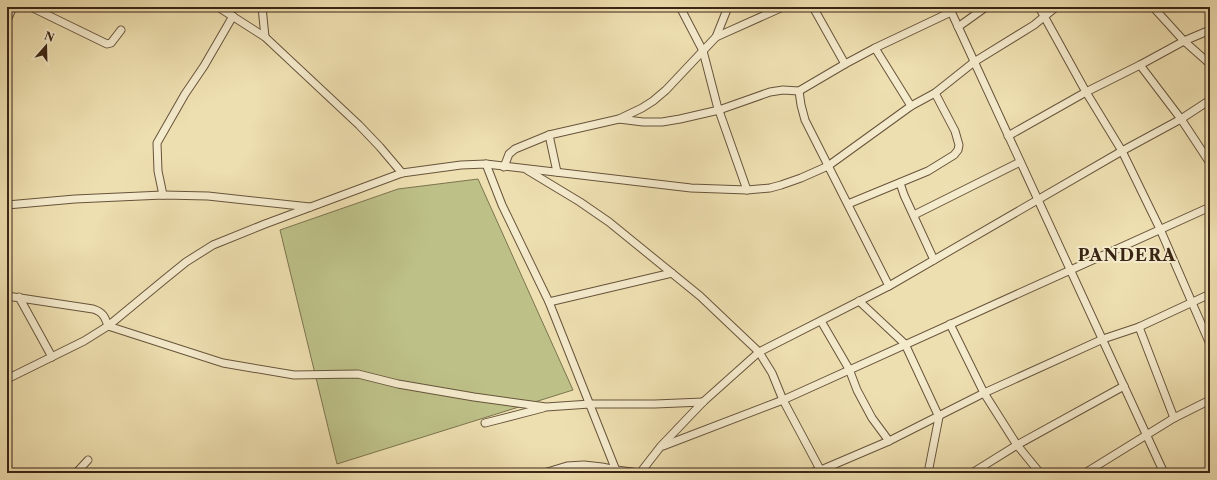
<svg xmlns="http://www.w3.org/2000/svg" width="1217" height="480" viewBox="0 0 1217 480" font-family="'Libre Caslon Text',serif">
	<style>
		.green { fill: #bdc188; stroke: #7c734e }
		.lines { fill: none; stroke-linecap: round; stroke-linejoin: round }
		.minor-casing { stroke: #67543b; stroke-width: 9 }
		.minor { stroke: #f4eacc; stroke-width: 7 }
		.labels { text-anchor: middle; stroke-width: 4; stroke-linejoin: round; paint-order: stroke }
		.district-label { font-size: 17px; font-weight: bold; letter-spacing: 1px; fill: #3a2514; stroke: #f4eacc }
	</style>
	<rect width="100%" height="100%" fill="#eedfb0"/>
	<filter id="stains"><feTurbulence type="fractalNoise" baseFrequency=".005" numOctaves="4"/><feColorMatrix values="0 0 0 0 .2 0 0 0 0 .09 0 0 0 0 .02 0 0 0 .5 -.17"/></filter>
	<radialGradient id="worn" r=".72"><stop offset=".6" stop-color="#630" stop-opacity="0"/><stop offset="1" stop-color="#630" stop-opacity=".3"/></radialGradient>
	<!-- green -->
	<path class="green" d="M 478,179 L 573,390 L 337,464 L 280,230 L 398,189 Z"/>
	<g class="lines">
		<!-- minor casing -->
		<g class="minor-casing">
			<g id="minor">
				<path d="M 31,7 L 107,44 L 111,43 L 121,30"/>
				<path d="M 218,7 L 265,37 L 359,125 L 380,147 L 402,173"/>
				<path d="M 262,7 L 265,37"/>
				<path d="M 591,7 L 596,7"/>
				<path d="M 680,7 L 703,51 L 717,105 L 747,190"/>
				<path d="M 813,7 L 845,64"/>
				<path d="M 949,7 L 1164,473"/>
				<path d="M 1039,7 L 1086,92 L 1122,151 L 1160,229 L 1210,344"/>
				<path d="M 1153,7 L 1184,41 L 1210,64"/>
				<path d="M 7,20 L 13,7"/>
				<path d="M 958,27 L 986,7"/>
				<path d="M 716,37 L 783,7"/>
				<path d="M 875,48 L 911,106"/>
				<path d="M 1140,65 L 1181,119 L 1210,163"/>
				<path d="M 619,119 L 643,122 L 662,122 L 680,119 L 719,110 L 770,92 L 783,90 L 799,91"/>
				<path d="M 549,135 L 557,172"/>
				<path d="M 1008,136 L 1086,92 L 1140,65 L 1184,41 L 1210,30"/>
				<path d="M 486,164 L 502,205 L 549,302 L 617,473"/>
				<path d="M 504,167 L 509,154 L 515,149 L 549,135 L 619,119 L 642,108 L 653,101 L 666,90 L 716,37 L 728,7"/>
				<path d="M 527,170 L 580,202 L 609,222 L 700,296 L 759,352 L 772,373 L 783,400 L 822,473"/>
				<path d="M 900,183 L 904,195 L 934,260"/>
				<path d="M 163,195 L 158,171 L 157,143 L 185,94 L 204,66 L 233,16"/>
				<path d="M 848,204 L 928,171 L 954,155 L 958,150 L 959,145 L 955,131 L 935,93"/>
				<path d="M 7,205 L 75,199 L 163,195 L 208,196 L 310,207"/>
				<path d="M 914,215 L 1020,162"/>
				<path d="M 889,286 L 805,120 L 801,105 L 799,91 L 845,64 L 875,48 L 951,12"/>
				<path d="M 7,296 L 93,309 C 103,312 105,317 108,326 L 223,363 L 294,375 L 358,374 L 398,384 L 474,397 L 546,407 L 590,404 L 655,404 L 703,402"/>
				<path d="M 19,297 L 52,357"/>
				<path d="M 859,301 L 905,344 L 939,417 L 928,473"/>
				<path d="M 549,302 L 672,273"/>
				<path d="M 821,321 L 849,369 L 857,390 L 872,418 L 889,441"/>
				<path d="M 950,324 L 984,393 L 1017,445 L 1040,473"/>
				<path d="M 1139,327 L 1174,418"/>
				<path d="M 7,379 L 84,341 L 108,326 L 165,279 L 186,262 L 213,245 L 265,224 L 402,173 L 461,165 L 486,164 L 691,188 L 747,190 L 770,188 L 781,185 L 801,178 L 828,166 L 911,106 L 935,93 L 974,62 L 1034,25 L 1056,7"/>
				<path d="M 485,423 L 543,408"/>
				<path d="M 663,446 L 783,400 L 1210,207"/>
				<path d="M 76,473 L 88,460"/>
				<path d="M 544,473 L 567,466 L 584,465 L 602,467 L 616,470 L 640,473"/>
				<path d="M 640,473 L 661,446 L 703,402 L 759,352 L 889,286 L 1122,151 L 1181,119 L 1210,100"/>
				<path d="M 809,473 L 821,470 L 889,441 L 984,393 L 1103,339 L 1139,327 L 1210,294"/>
				<path d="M 972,473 L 1017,445 L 1124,386"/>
				<path d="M 1085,473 L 1174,418 L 1210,400"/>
			</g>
		</g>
		<!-- minor -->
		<use href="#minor" class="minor"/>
	</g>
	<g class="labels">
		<!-- district labels -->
		<g class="district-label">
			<text x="1127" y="261">PANDERA</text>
		</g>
	</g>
	<!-- margin -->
	<rect width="1217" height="480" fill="none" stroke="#eedfb0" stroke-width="24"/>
	<rect x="8" y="8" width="1201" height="464" fill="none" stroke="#3a2514" stroke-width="2"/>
	<rect x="12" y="12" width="1193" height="456" fill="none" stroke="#3a2514"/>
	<!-- north arrow -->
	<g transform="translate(46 46) rotate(20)" stroke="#f4eacc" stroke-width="3" paint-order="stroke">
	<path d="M0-3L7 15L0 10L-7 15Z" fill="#3a2514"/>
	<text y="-6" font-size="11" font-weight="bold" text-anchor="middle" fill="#3a2514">N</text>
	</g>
	<rect width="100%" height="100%" filter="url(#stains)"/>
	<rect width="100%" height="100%" fill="url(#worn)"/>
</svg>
